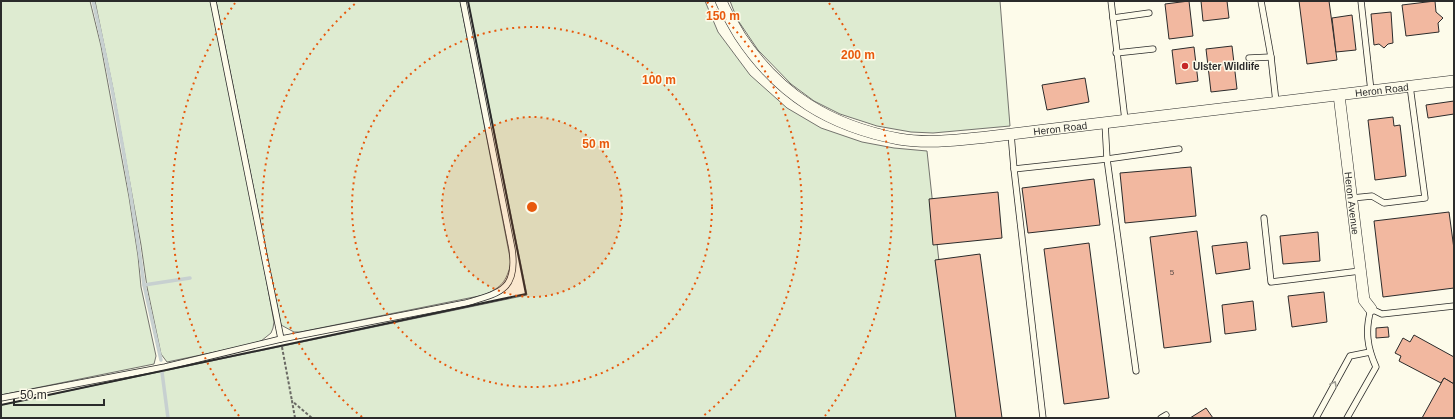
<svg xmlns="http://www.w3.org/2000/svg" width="1455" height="419" viewBox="0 0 1455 419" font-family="Helvetica,sans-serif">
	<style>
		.green { fill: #deebd1; stroke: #74746e }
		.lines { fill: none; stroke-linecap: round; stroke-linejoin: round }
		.stream { stroke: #c7d0d0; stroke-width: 3.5 }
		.building { fill: #f2b8a0; stroke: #2b2b2b }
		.lane-casing { stroke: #2b2b2b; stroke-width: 7 }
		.street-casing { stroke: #2b2b2b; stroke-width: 12 }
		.path { stroke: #6a6964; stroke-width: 2; stroke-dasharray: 3 2; stroke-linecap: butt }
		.lane { stroke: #fdfbea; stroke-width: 5.5 }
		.street { stroke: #fdfbea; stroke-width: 11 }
		.wall { stroke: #2b2b2b; stroke-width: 2 }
		.oneway { stroke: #9e9d94 }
		.ring { fill: none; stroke: #e8590c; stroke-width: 2; stroke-dasharray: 2 4 }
		.poi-dot { fill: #c62828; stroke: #fdfbea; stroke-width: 1.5 }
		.labels { text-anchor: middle; stroke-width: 3; stroke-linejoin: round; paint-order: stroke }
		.number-label { font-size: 8px; fill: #5d4e48 }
		.poi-label { font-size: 10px; font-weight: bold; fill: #2b2b2b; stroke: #fdfbea; text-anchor: start }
		.street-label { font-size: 10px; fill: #2b2b2b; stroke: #fdfbea }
		.centre { fill: #e8590c; stroke: #fdfbea; stroke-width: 2 }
		.ring-label { font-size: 12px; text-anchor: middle; font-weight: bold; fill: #e8590c; stroke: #fdfbea; stroke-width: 3; stroke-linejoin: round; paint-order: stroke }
	</style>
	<rect width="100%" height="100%" fill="#fdfbea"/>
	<!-- green -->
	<g class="green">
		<path d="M 1,1 L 90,1 L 101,46 L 129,197 L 138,256 L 141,287 L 156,356 L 154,364 L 1,395 Z"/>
		<path d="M 95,1 L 211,1 L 250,190 L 274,322 L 273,328 L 271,333 L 261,341 L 244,346 L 167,362 L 161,354 L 147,287 L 141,245 L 113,89 Z"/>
		<path d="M 216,1 L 460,1 L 511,263 C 506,282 502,287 484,295 L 300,332 L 294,332 L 281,325 Z"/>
		<path d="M 468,1 L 705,1 L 718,32 L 750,75 L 787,108 L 821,128 L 862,142 L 894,148 L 927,151 L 956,418 L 1,418 L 1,405 L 527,295 Z"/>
		<path d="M 730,1 L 1000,1 L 1010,126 L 933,133 L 911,132 L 877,126 L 840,114 L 814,101 L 791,84 L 758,50 L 737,19 Z"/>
	</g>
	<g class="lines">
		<!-- stream -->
		<g class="stream">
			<path d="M 93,1 C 115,94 131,190 144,285 L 190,278"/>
			<path d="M 144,285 L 161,360"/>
			<path d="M 162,372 L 168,418"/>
		</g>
	</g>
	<!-- building -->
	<g class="building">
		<path d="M 1189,1 L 1193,36 L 1169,39 L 1165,4 Z"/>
		<path d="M 1201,1 L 1227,1 L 1229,18 L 1203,21 Z"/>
		<path d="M 1299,1 L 1329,1 L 1337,60 L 1307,64 Z"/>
		<path d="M 1435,1 L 1436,12 L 1443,18 L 1438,23 L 1439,32 L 1406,36 L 1402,5 Z"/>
		<path d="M 1391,12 L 1393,43 L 1388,44 L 1384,48 L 1379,44 L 1374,45 L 1371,14 Z"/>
		<path d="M 1352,15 L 1356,50 L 1336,52 L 1332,18 Z"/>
		<path d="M 1232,46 L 1237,89 L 1211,92 L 1206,49 Z"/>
		<path d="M 1194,47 L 1198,81 L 1176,84 L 1172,50 Z"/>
		<path d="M 1085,78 L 1089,102 L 1047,110 L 1042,85 Z"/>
		<path d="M 1454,101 L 1454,114 L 1428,118 L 1426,105 Z"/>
		<path d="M 1393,117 L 1394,126 L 1400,125 L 1406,176 L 1375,180 L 1368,120 Z"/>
		<path d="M 1191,167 L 1196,216 L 1125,223 L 1120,173 Z"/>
		<path d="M 1094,179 L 1100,225 L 1028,233 L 1022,188 Z"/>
		<path d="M 998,192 L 1002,238 L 933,245 L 929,199 Z"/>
		<path d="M 1449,212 L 1454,249 L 1454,288 L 1383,297 L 1374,221 Z"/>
		<path d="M 1197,231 L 1211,342 L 1164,348 L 1150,237 Z"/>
		<path d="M 1318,232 L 1320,261 L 1283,264 L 1280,236 Z"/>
		<path d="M 1247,242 L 1250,269 L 1216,274 L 1212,246 Z"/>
		<path d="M 1089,243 L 1109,398 L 1064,404 L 1044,249 Z"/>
		<path d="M 980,254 L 1002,418 L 956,418 L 935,260 Z"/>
		<path d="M 1324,292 L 1327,322 L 1292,327 L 1288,296 Z"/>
		<path d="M 1253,301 L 1256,330 L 1225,334 L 1222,305 Z"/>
		<path d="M 1388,327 L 1389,337 L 1376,338 L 1376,328 Z"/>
		<path d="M 1414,335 L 1454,357 L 1454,384 L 1444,378 L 1441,383 L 1399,361 L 1401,356 L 1395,353 L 1403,338 L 1410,342 Z"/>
		<path d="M 1444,378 L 1454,384 L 1454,418 L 1422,418 Z"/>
		<path d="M 1206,408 L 1213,418 L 1190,418 Z"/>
	</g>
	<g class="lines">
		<!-- lane casing -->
		<g class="lane-casing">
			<g id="lane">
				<path d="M 213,1 L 281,339 L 466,303 C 500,293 518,290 512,249 L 463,1"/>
				<path d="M 1111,1 L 1125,120"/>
				<path d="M 1261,1 L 1271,57 L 1276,102"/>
				<path d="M 1361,1 L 1371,91"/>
				<path d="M 1113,18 L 1149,13"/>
				<path d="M 1116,53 L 1153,49"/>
				<path d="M 1249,58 L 1271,57"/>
				<path d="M 1105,123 L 1107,159 L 1136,371"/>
				<path d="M 1011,134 L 1014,169 L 1043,418"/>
				<path d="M 1014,169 L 1107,159 L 1179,149"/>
				<path d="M 1352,198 L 1372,196 L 1384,203 L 1425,198 L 1410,86"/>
				<path d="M 1264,218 L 1271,282 L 1360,271"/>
				<path d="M 1,398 L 165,367 L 281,339"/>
				<path d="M 1161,418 L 1166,415"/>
				<path d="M 1316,418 L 1350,356 L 1370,352"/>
				<path d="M 1347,418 L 1376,367 C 1367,347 1365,330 1371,309 L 1382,314 L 1454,306"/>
			</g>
		</g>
		<!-- street casing -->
		<g class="street-casing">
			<g id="street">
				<path id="s1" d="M 721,1 C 726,13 733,24 740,36 C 779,95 830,126 899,139 C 928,144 957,140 987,137 C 1020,133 1053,129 1086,125 C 1208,110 1331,96 1454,81"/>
				<path id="s2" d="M 1339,95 L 1364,300 L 1371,309"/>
			</g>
		</g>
		<!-- path -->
		<g class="path">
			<path d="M 282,347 L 292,401"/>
			<path d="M 295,418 L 292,401 L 312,418"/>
		</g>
		<!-- lane -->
		<use href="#lane" class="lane"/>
		<!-- street -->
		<use href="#street" class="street"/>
		<!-- wall -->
		<path class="wall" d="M 1,405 L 526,294 L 468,1"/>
	</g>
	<!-- one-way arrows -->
	<defs><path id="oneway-chevron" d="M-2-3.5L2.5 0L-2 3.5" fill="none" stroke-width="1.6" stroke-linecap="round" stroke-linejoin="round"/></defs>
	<use class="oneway" href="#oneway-chevron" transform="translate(1334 384) rotate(-62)"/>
	<!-- distance rings -->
	<circle cx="532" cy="207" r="90" fill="#e8590c" fill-opacity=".12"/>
	<g class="ring">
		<circle cx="532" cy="207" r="90"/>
		<circle cx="532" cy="207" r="180"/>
		<path d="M362 417A270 270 0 0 1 357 2M707 2A270 270 0 0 1 702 417"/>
		<path d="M239 416A360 360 0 0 1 235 3M829 3A360 360 0 0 1 825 416"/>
	</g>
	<!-- markers -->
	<circle class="poi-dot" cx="1185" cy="66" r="4"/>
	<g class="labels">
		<!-- number labels -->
		<g class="number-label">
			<text x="1172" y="275">5</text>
		</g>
		<!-- poi labels -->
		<g class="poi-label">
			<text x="1193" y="70">Ulster Wildlife</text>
		</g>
		<!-- street labels -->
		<g class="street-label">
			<text dy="4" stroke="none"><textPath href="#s1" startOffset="721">Heron Road</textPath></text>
			<text dy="4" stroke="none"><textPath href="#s1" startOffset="397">Heron Road</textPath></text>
			<text dy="4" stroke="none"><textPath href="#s2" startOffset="109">Heron Avenue</textPath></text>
		</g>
	</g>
	<circle cx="532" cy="207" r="6" class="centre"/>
	<g class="ring-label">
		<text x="723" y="20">150 m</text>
		<text x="858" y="59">200 m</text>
		<text x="659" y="84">100 m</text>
		<text x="596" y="148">50 m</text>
	</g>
	<!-- border -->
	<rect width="1455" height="419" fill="none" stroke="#2b2b2b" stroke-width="4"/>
	<!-- scale -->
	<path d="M14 399v6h90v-6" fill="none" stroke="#2b2b2b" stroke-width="2"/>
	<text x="20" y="399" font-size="12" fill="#2b2b2b" stroke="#fdfbea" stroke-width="3" paint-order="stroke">50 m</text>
</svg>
